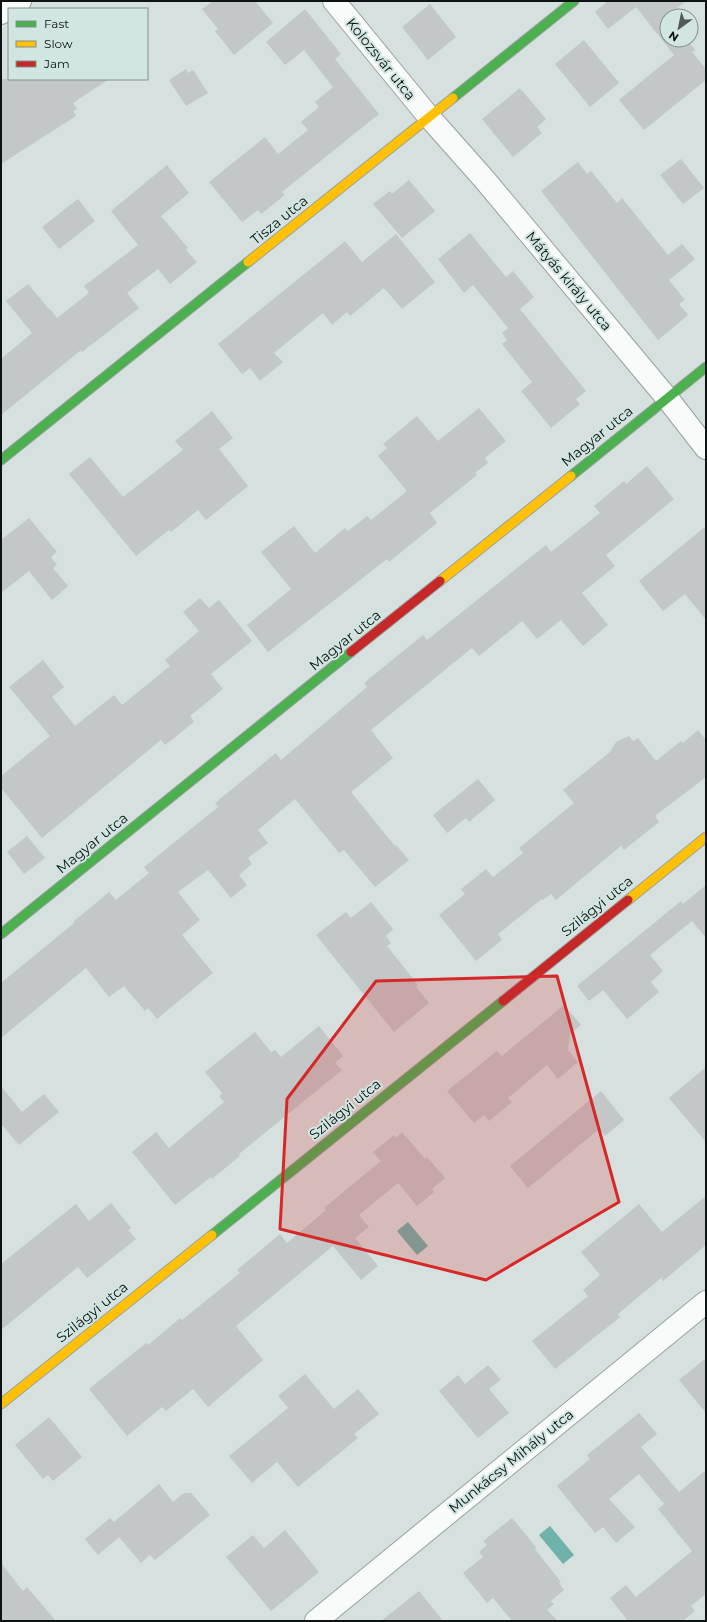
<svg xmlns="http://www.w3.org/2000/svg" width="707" height="1622" viewBox="0 0 707 1622" font-family="Montserrat,sans-serif">
	<style>
		.water { fill: #6eb2aa }
		.building { fill: #c3c7c8 }
		.lines { fill: none; stroke-linecap: round; stroke-linejoin: round }
		.street-casing { stroke: #9aa19f; stroke-width: 24 }
		.fast-casing { stroke: #9aa19f; stroke-width: 11 }
		.slow-casing { stroke: #9aa19f; stroke-width: 11 }
		.jam-casing { stroke: #9aa19f; stroke-width: 11 }
		.street { stroke: #f9fafa; stroke-width: 22 }
		.fast { stroke: #4caf50; stroke-width: 9 }
		.slow { stroke: #ffc107; stroke-width: 9 }
		.jam { stroke: #c62828; stroke-width: 9 }
		.marked { fill: #d62828; fill-opacity: 0.2; stroke: #d62828; stroke-width: 3; stroke-linejoin: round }
		.labels { text-anchor: middle; stroke-width: 4; stroke-linejoin: round; paint-order: stroke }
		.street-label { font-size: 14px; fill: #0c1312; stroke: #d1e5e1 }
	</style>
	<rect width="100%" height="100%" fill="#d6e0de"/>
	<!-- water -->
	<g class="water">
		<path d="M 408,1222 L 428,1246 L 417,1255 L 397,1231 Z"/>
		<path d="M 550,1526 L 574,1555 L 563,1564 L 539,1535 Z"/>
	</g>
	<!-- building -->
	<g class="building">
		<path d="M 213,1 L 255,1 L 273,23 L 234,55 L 215,31 L 218,29 L 202,9 Z"/>
		<path d="M 608,1 L 686,1 L 667,16 L 667,40 L 687,40 L 695,50 L 692,52 L 706,69 L 706,80 L 644,130 L 619,100 L 674,55 L 636,7 L 608,29 L 595,12 Z"/>
		<path d="M 430,4 L 456,37 L 428,60 L 402,27 Z"/>
		<path d="M 305,9 L 341,54 L 335,59 L 379,114 L 282,192 L 285,195 L 261,214 L 258,210 L 242,222 L 209,182 L 265,137 L 278,154 L 308,130 L 301,122 L 319,107 L 315,102 L 333,87 L 304,50 L 285,65 L 266,42 Z"/>
		<path d="M 584,40 L 619,83 L 590,107 L 555,64 Z"/>
		<path d="M 186,69 L 188,73 L 193,70 L 208,93 L 186,106 L 169,80 Z"/>
		<path d="M 1,79 L 109,79 L 73,103 L 77,109 L 73,111 L 76,116 L 1,164 Z"/>
		<path d="M 520,88 L 546,119 L 537,127 L 542,133 L 513,157 L 482,119 Z"/>
		<path d="M 681,159 L 704,188 L 683,204 L 660,175 Z"/>
		<path d="M 578,162 L 587,174 L 591,171 L 617,203 L 622,198 L 668,255 L 682,244 L 695,259 L 669,280 L 685,300 L 679,304 L 688,315 L 658,340 L 541,191 Z"/>
		<path d="M 167,165 L 189,193 L 161,216 L 188,248 L 186,250 L 197,262 L 170,284 L 158,269 L 127,293 L 139,308 L 82,352 L 81,350 L 1,415 L 1,359 L 32,333 L 6,301 L 28,284 L 49,309 L 50,309 L 57,318 L 89,293 L 84,286 L 138,245 L 111,211 Z"/>
		<path d="M 409,180 L 435,211 L 402,238 L 373,204 L 390,191 L 392,194 Z"/>
		<path d="M 78,199 L 95,221 L 59,249 L 42,227 Z"/>
		<path d="M 470,233 L 506,277 L 513,271 L 534,297 L 520,309 L 586,391 L 576,399 L 580,404 L 551,428 L 521,391 L 532,382 L 502,344 L 507,340 L 502,333 L 508,328 L 473,285 L 464,293 L 438,259 Z"/>
		<path d="M 396,234 L 435,282 L 402,309 L 384,288 L 350,316 L 347,312 L 332,325 L 323,313 L 274,353 L 283,362 L 260,381 L 250,368 L 242,374 L 218,344 L 345,241 L 362,262 Z"/>
		<path d="M 479,408 L 506,441 L 485,458 L 488,463 L 475,473 L 477,475 L 430,513 L 437,523 L 389,562 L 387,559 L 268,652 L 247,625 L 291,589 L 261,552 L 294,526 L 315,553 L 345,528 L 348,531 L 367,516 L 371,520 L 407,491 L 378,456 L 387,448 L 383,444 L 417,416 L 438,441 Z"/>
		<path d="M 212,411 L 233,438 L 219,449 L 248,486 L 206,520 L 198,510 L 171,532 L 169,530 L 136,556 L 69,474 L 90,457 L 123,497 L 183,450 L 175,441 Z"/>
		<path d="M 647,466 L 674,499 L 606,555 L 615,566 L 582,593 L 608,625 L 583,646 L 561,620 L 537,639 L 522,621 L 479,656 L 472,648 L 371,730 L 393,758 L 351,792 L 395,846 L 396,845 L 409,860 L 375,887 L 344,850 L 339,853 L 295,799 L 258,830 L 268,843 L 248,858 L 252,864 L 239,875 L 247,885 L 231,898 L 208,870 L 178,892 L 200,920 L 182,935 L 213,973 L 192,990 L 157,1019 L 148,1008 L 145,1011 L 124,986 L 109,997 L 86,968 L 1,1038 L 1,983 L 74,923 L 73,922 L 109,892 L 116,900 L 149,873 L 144,867 L 218,807 L 215,803 L 276,753 L 281,760 L 367,687 L 364,683 L 423,635 L 427,640 L 546,545 L 551,552 L 600,513 L 594,506 L 624,481 L 626,484 Z"/>
		<path d="M 29,518 L 57,552 L 51,557 L 57,565 L 53,568 L 68,586 L 52,600 L 29,571 L 1,593 L 1,540 Z"/>
		<path d="M 706,526 L 706,620 L 685,594 L 663,611 L 639,581 Z"/>
		<path d="M 200,598 L 209,608 L 219,600 L 252,641 L 211,674 L 223,689 L 190,716 L 194,722 L 165,745 L 161,740 L 42,838 L 1,788 L 1,776 L 50,736 L 9,687 L 43,660 L 64,687 L 52,697 L 75,726 L 114,695 L 122,705 L 170,666 L 165,660 L 199,631 L 183,612 Z"/>
		<path d="M 698,730 L 706,740 L 706,777 L 655,816 L 659,822 L 624,850 L 621,846 L 556,900 L 551,894 L 543,900 L 542,899 L 498,934 L 502,940 L 476,961 L 439,915 L 465,894 L 461,889 L 486,869 L 493,877 L 523,853 L 519,848 L 574,803 L 563,790 L 610,752 L 616,742 L 629,736 L 633,741 L 638,738 L 656,761 L 681,741 L 683,743 Z"/>
		<path d="M 478,779 L 495,800 L 469,822 L 466,818 L 447,833 L 433,815 Z"/>
		<path d="M 27,836 L 45,858 L 24,874 L 7,852 Z"/>
		<path d="M 706,885 L 706,938 L 692,921 L 650,955 L 663,971 L 651,982 L 659,992 L 627,1019 L 603,990 L 589,1001 L 577,986 L 681,901 L 683,904 Z"/>
		<path d="M 371,902 L 393,929 L 386,936 L 391,943 L 387,946 L 418,985 L 416,987 L 429,1003 L 394,1032 L 316,935 L 346,912 L 351,918 Z"/>
		<path d="M 564,1005 L 581,1025 L 570,1034 L 568,1050 L 578,1062 L 558,1079 L 547,1065 L 508,1098 L 512,1102 L 489,1121 L 484,1115 L 474,1123 L 447,1091 L 497,1051 L 502,1056 Z"/>
		<path d="M 319,1026 L 343,1056 L 335,1063 L 342,1070 L 239,1154 L 240,1156 L 212,1179 L 211,1177 L 175,1205 L 132,1152 L 156,1132 L 169,1148 L 224,1102 L 219,1096 L 222,1093 L 205,1072 L 255,1032 L 271,1052 L 275,1050 L 281,1057 Z"/>
		<path d="M 706,1067 L 706,1142 L 669,1098 Z"/>
		<path d="M 1,1086 L 22,1112 L 44,1094 L 59,1112 L 19,1145 L 1,1124 Z"/>
		<path d="M 601,1091 L 624,1120 L 605,1136 L 599,1129 L 528,1188 L 510,1166 Z"/>
		<path d="M 402,1132 L 425,1159 L 427,1157 L 445,1178 L 432,1189 L 434,1192 L 417,1206 L 398,1183 L 359,1215 L 369,1227 L 355,1238 L 378,1266 L 361,1280 L 333,1246 L 236,1326 L 263,1360 L 208,1407 L 193,1389 L 166,1411 L 162,1407 L 127,1436 L 89,1389 L 146,1343 L 148,1345 L 180,1318 L 182,1320 L 240,1273 L 237,1270 L 280,1234 L 287,1243 L 326,1210 L 324,1208 L 381,1161 L 373,1152 L 394,1135 L 396,1138 Z"/>
		<path d="M 706,1196 L 706,1245 L 663,1281 L 661,1278 L 618,1314 L 620,1317 L 555,1369 L 532,1341 L 588,1296 L 583,1290 L 600,1275 L 581,1252 L 639,1204 L 662,1232 Z"/>
		<path d="M 111,1203 L 131,1228 L 128,1230 L 136,1239 L 87,1278 L 78,1267 L 1,1330 L 1,1264 L 76,1204 L 89,1221 Z"/>
		<path d="M 706,1358 L 706,1413 L 679,1380 Z"/>
		<path d="M 488,1365 L 501,1380 L 489,1389 L 509,1413 L 478,1438 L 439,1391 L 458,1375 L 465,1384 Z"/>
		<path d="M 305,1374 L 334,1409 L 358,1389 L 379,1414 L 354,1434 L 358,1438 L 298,1487 L 277,1462 L 252,1483 L 229,1456 L 288,1408 L 278,1396 Z"/>
		<path d="M 639,1413 L 657,1434 L 641,1447 L 679,1492 L 706,1470 L 706,1594 L 691,1606 L 695,1611 L 683,1621 L 628,1621 L 610,1598 L 626,1585 L 636,1597 L 692,1551 L 658,1509 L 664,1504 L 639,1474 L 609,1499 L 635,1527 L 616,1543 L 603,1527 L 595,1533 L 557,1486 L 590,1459 L 587,1455 Z"/>
		<path d="M 49,1417 L 82,1457 L 53,1481 L 48,1475 L 43,1479 L 15,1445 Z"/>
		<path d="M 159,1484 L 173,1502 L 184,1493 L 191,1493 L 210,1515 L 155,1560 L 150,1555 L 141,1563 L 119,1537 L 98,1555 L 85,1539 L 110,1518 L 114,1522 Z"/>
		<path d="M 512,1518 L 536,1547 L 535,1549 L 561,1582 L 559,1583 L 564,1590 L 551,1601 L 554,1604 L 547,1610 L 558,1621 L 512,1621 L 493,1598 L 487,1603 L 463,1573 L 483,1557 L 479,1552 L 487,1545 L 483,1541 Z"/>
		<path d="M 285,1530 L 319,1572 L 271,1611 L 226,1557 L 253,1535 L 264,1548 Z"/>
		<path d="M 1,1563 L 23,1591 L 27,1587 L 56,1621 L 1,1621 Z"/>
		<path d="M 419,1591 L 443,1621 L 381,1621 Z"/>
	</g>
	<g class="lines">
		<!-- street casing -->
		<g class="street-casing">
			<g id="street">
				<path d="M 334,1 L 429,117 L 484,179 L 667,398 L 706,448"/>
				<path d="M 1,13 L 20,1"/>
				<path d="M 316,1621 L 706,1302"/>
			</g>
		</g>
		<!-- fast casing -->
		<g class="fast-casing">
			<g id="fast">
				<path d="M 453,98 L 574,1"/>
				<path d="M 1,460 L 248,262"/>
				<path d="M 571,476 L 706,367"/>
				<path d="M 1,934 L 351,652"/>
				<path d="M 212,1235 L 503,1001"/>
			</g>
		</g>
		<!-- slow casing -->
		<g class="slow-casing">
			<g id="slow">
				<path d="M 248,262 L 453,98"/>
				<path d="M 440,581 L 571,476"/>
				<path d="M 628,900 L 706,837"/>
				<path d="M 1,1404 L 212,1235"/>
			</g>
		</g>
		<!-- jam casing -->
		<g class="jam-casing">
			<g id="jam">
				<path d="M 351,652 L 440,581"/>
				<path d="M 503,1001 L 628,900"/>
			</g>
		</g>
		<!-- street -->
		<use href="#street" class="street"/>
		<!-- fast -->
		<use href="#fast" class="fast"/>
		<!-- slow -->
		<use href="#slow" class="slow"/>
		<!-- jam -->
		<use href="#jam" class="jam"/>
	</g>
	<!-- marked area -->
	<path class="marked" d="M 557,976 L 619,1202 L 486,1280 L 280,1229 L 287,1099 L 376,981 Z"/>
	<g class="labels">
		<!-- street labels -->
		<g class="street-label">
			<text transform="translate(381 59) rotate(51)" y="5">Kolozsvár utca</text>
			<text transform="translate(279 220) rotate(-39)" y="5">Tisza utca</text>
			<text transform="translate(569 281) rotate(50)" y="5">Mátyás király utca</text>
			<text transform="translate(597 436) rotate(-39)" y="5">Magyar utca</text>
			<text transform="translate(345 640) rotate(-39)" y="5">Magyar utca</text>
			<text transform="translate(92 843) rotate(-39)" y="5">Magyar utca</text>
			<text transform="translate(597 906) rotate(-39)" y="5">Szilágyi utca</text>
			<text transform="translate(345 1109) rotate(-39)" y="5">Szilágyi utca</text>
			<text transform="translate(92 1312) rotate(-39)" y="5">Szilágyi utca</text>
			<text transform="translate(511 1461) rotate(-39)" y="5">Munkácsy Mihály utca</text>
		</g>
	</g>
	<!-- border -->
	<rect width="707" height="1622" fill="none" stroke="#0c1312" stroke-width="4"/>
	<!-- legend -->
	<rect x="8" y="8" width="140" height="72" fill="#d1e5e1" stroke="#82918e"/>
	<rect x="16" y="21" width="20" height="6" fill="#4caf50" stroke="#82918e"/>
	<text x="44" y="28" font-size="12" fill="#0c1312">Fast</text>
	<rect x="16" y="41" width="20" height="6" fill="#ffc107" stroke="#82918e"/>
	<text x="44" y="48" font-size="12" fill="#0c1312">Slow</text>
	<rect x="16" y="61" width="20" height="6" fill="#c62828" stroke="#82918e"/>
	<text x="44" y="68" font-size="12" fill="#0c1312">Jam</text>
	<!-- north arrow -->
	<g transform="translate(679 28) rotate(213)"><circle r="19" fill="#d1e5e1" stroke="#82918e"/>
	<path d="M0-3L7 15L0 10L-7 15Z" fill="#535b59"/>
	<text y="-6" font-size="11" font-weight="bold" text-anchor="middle" fill="#0c1312">N</text>
	</g>
</svg>
